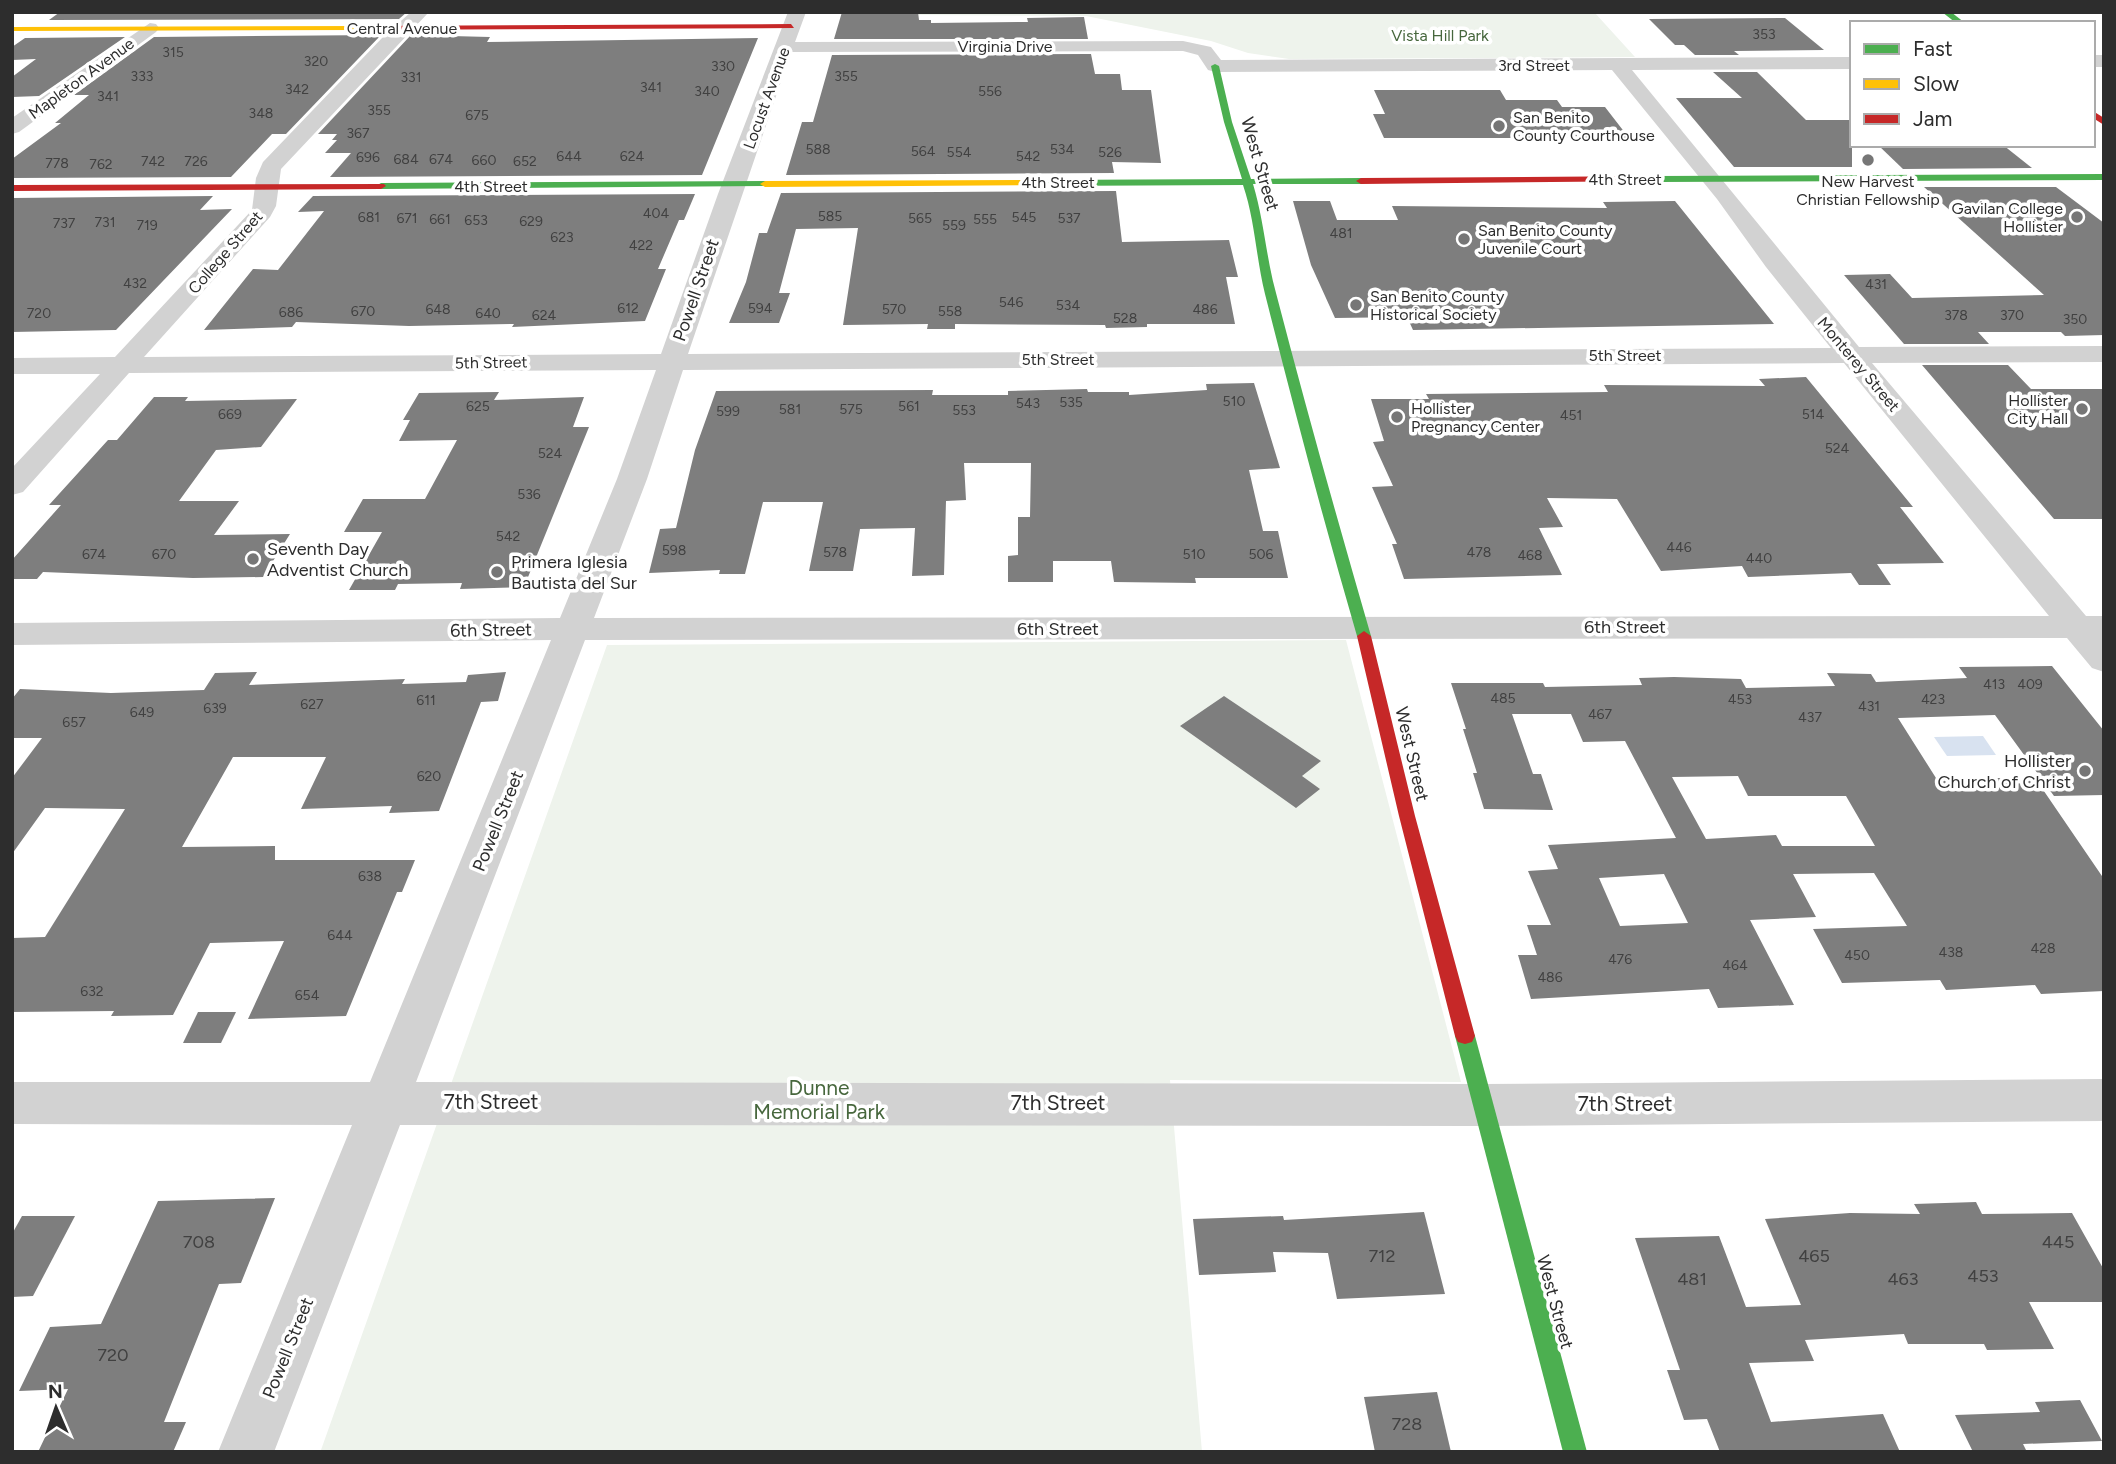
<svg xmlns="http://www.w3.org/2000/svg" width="2116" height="1464" viewBox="0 0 2116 1464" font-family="Figtree,sans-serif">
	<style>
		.green { fill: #eef3ec }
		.water { fill: #d8e2f0 }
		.building { fill: #7e7e7e; fill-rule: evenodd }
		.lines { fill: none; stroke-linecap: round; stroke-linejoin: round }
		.street { fill: #d2d2d2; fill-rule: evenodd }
		.fast { fill: #4caf50; fill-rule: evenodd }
		.slow { fill: #ffc107; fill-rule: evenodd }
		.jam { fill: #c62828; fill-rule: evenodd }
		.poi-dot { fill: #767676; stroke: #fff; stroke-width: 2.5 }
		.labels { text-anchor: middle; stroke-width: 7; stroke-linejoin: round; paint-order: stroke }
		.number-label { font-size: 14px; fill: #414141 }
		.far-street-label { font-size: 16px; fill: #2d2d2d; stroke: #fff }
		.far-park-label { font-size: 16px; fill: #47673d; stroke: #fff }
		.far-poi-label { font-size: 16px; fill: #2d2d2d; stroke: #fff; text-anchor: start }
		.street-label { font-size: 18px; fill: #2d2d2d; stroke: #fff }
		.poi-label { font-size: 18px; fill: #2d2d2d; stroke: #fff; text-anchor: start }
		.near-number-label { font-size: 18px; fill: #414141 }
		.near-park-label { font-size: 21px; fill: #47673d; stroke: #fff }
		.near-street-label { font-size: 21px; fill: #2d2d2d; stroke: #fff }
	</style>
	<rect width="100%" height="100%" fill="#fff"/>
	<!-- green -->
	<g class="green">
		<path d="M 914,12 L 1595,13 L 1635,57 L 1289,59 L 1248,53 L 1211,41 L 1086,16 L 914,15 Z"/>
		<path d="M 1346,640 L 1461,1082 L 1170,1080 L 1202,1452 L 321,1450 L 607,645 Z"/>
	</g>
	<!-- water -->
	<path class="water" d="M 1983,736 L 1996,755 L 1947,756 L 1934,737 Z"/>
	<!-- building -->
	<g class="building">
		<path d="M 60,12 L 407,12 L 399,19 L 49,20 Z"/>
		<path d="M 842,12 L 918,12 L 919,20 L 931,20 L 931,23 L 1028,22 L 1027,18 L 1084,17 L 1088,39 L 834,39 Z"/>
		<path d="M 1785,18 L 1824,50 L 1734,51 L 1739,55 L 1695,55 L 1684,45 L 1675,45 L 1649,19 Z"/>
		<path d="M 381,35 L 286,134 L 272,134 L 231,177 L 12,178 L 12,159 L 61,123 L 55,123 L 89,95 L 74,95 L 154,37 Z"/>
		<path d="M 411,35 L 490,37 L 487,42 L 758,38 L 702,175 L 330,177 L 351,153 L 325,153 L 337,140 L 332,140 L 337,134 L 318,134 Z"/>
		<path d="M 125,37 L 39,96 L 12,97 L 12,77 L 36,59 L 12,60 L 12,47 L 25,38 Z"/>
		<path d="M 1091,54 L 1095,74 L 1120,74 L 1122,90 L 1151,90 L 1161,163 L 1112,162 L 1114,173 L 786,175 L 802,122 L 813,122 L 832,55 Z"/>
		<path d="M 1713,72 L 1757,72 L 1806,120 L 1852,120 L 1852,167 L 1734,167 L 1676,98 L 1742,98 Z"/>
		<path d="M 1374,90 L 1500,90 L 1506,100 L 1557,100 L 1562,107 L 1605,107 L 1629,138 L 1384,138 L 1373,114 L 1385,114 Z"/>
		<path d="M 1878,145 L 2003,145 L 2032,168 L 1903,169 Z"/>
		<path d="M 1924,187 L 2056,187 L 2104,223 L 2104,335 L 2065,336 L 2061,332 L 1978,332 L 1989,344 L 1904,344 L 1844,275 L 1890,274 L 1912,298 L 2044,295 Z"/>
		<path d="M 1116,191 L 1122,242 L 1229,240 L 1238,277 L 1226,277 L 1235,324 L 1147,324 L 1147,327 L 1106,328 L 1105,325 L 955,324 L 955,329 L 927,329 L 928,324 L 843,325 L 858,228 L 796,229 L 779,293 L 790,293 L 779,323 L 729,323 L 746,282 L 759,233 L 767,233 L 781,193 Z"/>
		<path d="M 695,194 L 684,220 L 679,220 L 658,269 L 666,269 L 645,321 L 512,327 L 514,324 L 409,326 L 296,322 L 292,327 L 204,330 L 253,269 L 278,270 L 324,211 L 298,212 L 313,196 Z"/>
		<path d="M 213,196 L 200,210 L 232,209 L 116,330 L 12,332 L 12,198 Z"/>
		<path d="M 1293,201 L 1330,201 L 1337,220 L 1398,220 L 1392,206 L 1607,208 L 1603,202 L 1675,201 L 1774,324 L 1413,330 L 1407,317 L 1335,318 L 1311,265 Z"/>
		<path d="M 1922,365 L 2008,365 L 2031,389 L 2104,389 L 2104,519 L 2054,519 Z"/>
		<path d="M 1806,377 L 1913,507 L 1900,507 L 1944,563 L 1877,564 L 1891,585 L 1859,585 L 1851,573 L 1748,577 L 1742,566 L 1661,571 L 1617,499 L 1547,498 L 1563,527 L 1539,528 L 1562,575 L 1404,579 L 1392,544 L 1397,544 L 1372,487 L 1393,486 L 1373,442 L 1384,441 L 1371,399 L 1429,399 L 1426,394 L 1608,392 L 1604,385 L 1765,386 L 1759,379 Z"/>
		<path d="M 1254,383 L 1280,468 L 1249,470 L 1263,531 L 1278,531 L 1288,578 L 1195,578 L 1196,583 L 1114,582 L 1111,561 L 1053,561 L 1053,582 L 1008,582 L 1008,556 L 1018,555 L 1018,517 L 1030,517 L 1031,463 L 964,463 L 966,500 L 946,501 L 944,575 L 912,576 L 915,528 L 860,529 L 853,571 L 809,571 L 823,502 L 763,502 L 745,574 L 719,574 L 720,570 L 649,573 L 660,529 L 676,528 L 695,450 L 716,391 L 933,390 L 932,395 L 1008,395 L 1008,391 L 1087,389 L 1088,392 L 1129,392 L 1129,395 L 1207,390 L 1206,384 Z"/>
		<path d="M 499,392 L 494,400 L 584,397 L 573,427 L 589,427 L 524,587 L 460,589 L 462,583 L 398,584 L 395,590 L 349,590 L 382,532 L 344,532 L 363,499 L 425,499 L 457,440 L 399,441 L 410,420 L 403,420 L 419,393 Z"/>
		<path d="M 154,397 L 188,397 L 185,401 L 297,399 L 261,447 L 216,450 L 179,501 L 239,501 L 214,535 L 290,534 L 263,577 L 193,578 L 43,572 L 37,579 L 12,579 L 12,560 L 61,505 L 49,505 L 108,440 L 117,440 Z"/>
		<path d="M 2052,666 L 2104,731 L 2104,795 L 2054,796 L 1995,715 L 1898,718 L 1936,778 L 2035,778 L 2104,879 L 2104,991 L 2041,994 L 2035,985 L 1946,990 L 1940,980 L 1842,983 L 1813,929 L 1907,926 L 1874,873 L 1793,874 L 1816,917 L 1750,920 L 1794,1005 L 1718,1008 L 1709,989 L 1531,999 L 1518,955 L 1537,955 L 1527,925 L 1551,925 L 1528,871 L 1558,869 L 1548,845 L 1676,838 L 1625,741 L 1583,742 L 1571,714 L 1512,714 L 1533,774 L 1541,774 L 1553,810 L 1484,809 L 1473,773 L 1477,773 L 1463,729 L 1466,729 L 1451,683 L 1543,683 L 1545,687 L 1642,685 L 1639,678 L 1674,677 L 1741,679 L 1746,688 L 1835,686 L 1827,673 L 1871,674 L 1876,682 L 1967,678 L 1959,667 ZM 1738,776 L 1748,796 L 1846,796 L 1875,846 L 1782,846 L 1776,835 L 1706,839 L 1672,777 ZM 1664,874 L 1688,923 L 1620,926 L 1599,878 Z"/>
		<path d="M 257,672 L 249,685 L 405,679 L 402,684 L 466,682 L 468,675 L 506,672 L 498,701 L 481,702 L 439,811 L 389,813 L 392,806 L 301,809 L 326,757 L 233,757 L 182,847 L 275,846 L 275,860 L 415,860 L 402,892 L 397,892 L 346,1016 L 248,1019 L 284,941 L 210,943 L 173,1015 L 111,1016 L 114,1011 L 12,1012 L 12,938 L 45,937 L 125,809 L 45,808 L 12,854 L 12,778 L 42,738 L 12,738 L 12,699 L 20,689 L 111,693 L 204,690 L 215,673 Z"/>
		<path d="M 1224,696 L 1321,761 L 1302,776 L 1320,789 L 1296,808 L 1180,726 Z"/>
		<path d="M 198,1012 L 236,1012 L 221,1043 L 183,1043 Z"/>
		<path d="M 275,1198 L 241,1283 L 219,1284 L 164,1422 L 186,1422 L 173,1452 L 38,1452 L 68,1389 L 19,1391 L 50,1327 L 101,1324 L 158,1201 Z"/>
		<path d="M 1976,1202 L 1982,1214 L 2072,1213 L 2104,1270 L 2104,1302 L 2029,1302 L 2054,1349 L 1987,1350 L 1984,1344 L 1908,1344 L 1904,1334 L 1805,1340 L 1814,1361 L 1749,1363 L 1771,1422 L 1883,1414 L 1900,1452 L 1720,1452 L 1707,1419 L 1684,1420 L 1667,1370 L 1680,1370 L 1635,1238 L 1719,1236 L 1746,1307 L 1801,1305 L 1765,1219 L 1850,1213 L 1920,1214 L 1914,1204 Z"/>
		<path d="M 1424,1212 L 1445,1294 L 1337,1299 L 1328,1253 L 1273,1252 L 1276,1272 L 1199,1275 L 1193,1219 L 1283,1216 L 1284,1220 Z"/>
		<path d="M 22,1216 L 75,1216 L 33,1296 L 12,1297 L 12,1234 Z"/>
		<path d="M 1437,1392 L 1451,1452 L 1375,1452 L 1364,1397 Z"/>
		<path d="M 2080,1400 L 2102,1441 L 2023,1444 L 2027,1452 L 1973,1452 L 1955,1415 L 2040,1412 L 2035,1402 Z"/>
	</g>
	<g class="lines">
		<!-- street -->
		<g class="street">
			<path d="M 411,12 L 429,12 L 281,169 L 276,206 L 270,217 L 144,357 L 661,354 L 718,194 L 788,12 L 806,12 L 795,42 L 1183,41 L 1211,47 L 1221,60 L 1852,57 L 1852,69 L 1632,70 L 1859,347 L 2104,346 L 2104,362 L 1872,363 L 2086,616 L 2104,616 L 2104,672 L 2092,668 L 2067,638 L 585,640 L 416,1082 L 1482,1084 L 2104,1079 L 2104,1121 L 1482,1126 L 400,1125 L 274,1452 L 218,1452 L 352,1125 L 12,1124 L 12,1082 L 370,1082 L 551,640 L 12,645 L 12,623 L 560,618 L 617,479 L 656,370 L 129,373 L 23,492 L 12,495 L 12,468 L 100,374 L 12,374 L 12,358 L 115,357 L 252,210 L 256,178 L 263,162 L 383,37 ZM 1183,51 L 1198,55 L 1208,70 L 1215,72 L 1612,70 L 1717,199 L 1766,267 L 1831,348 L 688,354 L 791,52 ZM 1844,363 L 2049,616 L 594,618 L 647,479 L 683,370 Z"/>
			<path d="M 150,23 L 156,24 L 159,28 L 156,32 L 19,132 L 12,134 L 12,118 Z"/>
			<rect x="2093" y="55" width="11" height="12"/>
		</g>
		<!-- fast -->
		<g class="fast">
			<path d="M 1942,12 L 1951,12 L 1965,23 L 1956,23 Z"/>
			<path d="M 1215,64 L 1219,66 L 1232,122 L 1251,179 L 1361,178 L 1366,181 L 1361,184 L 1253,184 C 1264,220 1266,257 1276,293 C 1306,408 1338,522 1371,636 L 1364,641 L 1357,636 C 1324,523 1294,409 1265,294 C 1256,258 1255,220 1243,185 L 1039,186 L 1034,183 L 1039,180 L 1242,179 L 1224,122 L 1211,66 Z"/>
			<path d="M 2104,174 L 2104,180 L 1658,182 L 1653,179 L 1658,176 Z"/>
			<path d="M 765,181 L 770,184 L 768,186 L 381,189 L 376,186 L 381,183 Z"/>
			<path d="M 1465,1028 L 1472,1030 L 1475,1036 L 1587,1452 L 1563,1452 L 1455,1036 L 1458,1030 Z"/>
		</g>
		<!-- slow -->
		<g class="slow">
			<path d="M 363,26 L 360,30 L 12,31 L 12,27 Z"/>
			<path d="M 1039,180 L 1042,181 L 1042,185 L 765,187 L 760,184 L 765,181 Z"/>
		</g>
		<!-- jam -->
		<g class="jam">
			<path d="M 791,24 L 794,28 L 360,30 L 356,28 L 360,26 Z"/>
			<path d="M 2093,111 L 2104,118 L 2104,125 L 2093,118 Z"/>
			<path d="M 1658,176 L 1661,177 L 1661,181 L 1361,184 L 1356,181 L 1361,178 Z"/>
			<path d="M 384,184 L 386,186 L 381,189 L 12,191 L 12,185 Z"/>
			<path d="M 1364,631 L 1371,636 L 1415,816 L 1475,1036 L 1472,1042 L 1465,1044 L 1458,1042 L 1455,1036 L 1399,816 L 1357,636 Z"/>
		</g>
	</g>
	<!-- markers -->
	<g class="poi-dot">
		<circle cx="1499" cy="126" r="7"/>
		<circle cx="1868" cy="160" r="7"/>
		<circle cx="2077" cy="217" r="7"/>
		<circle cx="1464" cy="239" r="7"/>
		<circle cx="1356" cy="305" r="7"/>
		<circle cx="2082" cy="409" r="7"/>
		<circle cx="1397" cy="417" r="7"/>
		<circle cx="253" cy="559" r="7"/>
		<circle cx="497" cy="572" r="7"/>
		<circle cx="2085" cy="771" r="7"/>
	</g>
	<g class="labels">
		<!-- number labels -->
		<g class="number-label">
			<text x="1764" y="39">353</text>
			<text x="173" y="57">315</text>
			<text x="316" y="66">320</text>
			<text x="723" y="71">330</text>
			<text x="142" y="81">333</text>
			<text x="846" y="81">355</text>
			<text x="411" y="82">331</text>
			<text x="651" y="92">341</text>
			<text x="297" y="94">342</text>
			<text x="707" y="96">340</text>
			<text x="990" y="96">556</text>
			<text x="108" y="101">341</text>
			<text x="379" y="115">355</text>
			<text x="261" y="118">348</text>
			<text x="477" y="120">675</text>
			<text x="358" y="138">367</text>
			<text x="818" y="154">588</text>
			<text x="1062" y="154">534</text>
			<text x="923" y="156">564</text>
			<text x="959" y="157">554</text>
			<text x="1110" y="157">526</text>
			<text x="569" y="161">644</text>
			<text x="632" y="161">624</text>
			<text x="1028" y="161">542</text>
			<text x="368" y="162">696</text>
			<text x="406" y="164">684</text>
			<text x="441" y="164">674</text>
			<text x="484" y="165">660</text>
			<text x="153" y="166">742</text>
			<text x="196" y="166">726</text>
			<text x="525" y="166">652</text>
			<text x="57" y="168">778</text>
			<text x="101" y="169">762</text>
			<text x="656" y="218">404</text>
			<text x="830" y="221">585</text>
			<text x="369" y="222">681</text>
			<text x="1024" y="222">545</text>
			<text x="407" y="223">671</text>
			<text x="920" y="223">565</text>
			<text x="1069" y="223">537</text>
			<text x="440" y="224">661</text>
			<text x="985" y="224">555</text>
			<text x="476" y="225">653</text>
			<text x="531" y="226">629</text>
			<text x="105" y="227">731</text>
			<text x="64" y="228">737</text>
			<text x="147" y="230">719</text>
			<text x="954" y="230">559</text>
			<text x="1341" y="238">481</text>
			<text x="562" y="242">623</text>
			<text x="641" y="250">422</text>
			<text x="135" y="288">432</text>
			<text x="1876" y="289">431</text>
			<text x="1011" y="307">546</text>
			<text x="1068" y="310">534</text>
			<text x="628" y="313">612</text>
			<text x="760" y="313">594</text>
			<text x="438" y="314">648</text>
			<text x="894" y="314">570</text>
			<text x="1205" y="314">486</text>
			<text x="363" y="316">670</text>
			<text x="950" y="316">558</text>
			<text x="291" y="317">686</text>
			<text x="39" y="318">720</text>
			<text x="488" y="318">640</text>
			<text x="544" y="320">624</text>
			<text x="1956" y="320">378</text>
			<text x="2012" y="320">370</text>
			<text x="1125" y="323">528</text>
			<text x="2075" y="324">350</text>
			<text x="1234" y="406">510</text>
			<text x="1071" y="407">535</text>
			<text x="1028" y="408">543</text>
			<text x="478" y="411">625</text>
			<text x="909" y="411">561</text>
			<text x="790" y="414">581</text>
			<text x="851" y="414">575</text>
			<text x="964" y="415">553</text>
			<text x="728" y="416">599</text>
			<text x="230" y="419">669</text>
			<text x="1813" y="419">514</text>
			<text x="1571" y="420">451</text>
			<text x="1837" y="453">524</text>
			<text x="550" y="458">524</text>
			<text x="529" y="499">536</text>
			<text x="508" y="541">542</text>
			<text x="1679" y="552">446</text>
			<text x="674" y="555">598</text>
			<text x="835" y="557">578</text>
			<text x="1479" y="557">478</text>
			<text x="94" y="559">674</text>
			<text x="164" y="559">670</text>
			<text x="1194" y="559">510</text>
			<text x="1261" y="559">506</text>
			<text x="1530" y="560">468</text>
			<text x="1759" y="563">440</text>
			<text x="1994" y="689">413</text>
			<text x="2030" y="689">409</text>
			<text x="1503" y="703">485</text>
			<text x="1740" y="704">453</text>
			<text x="1933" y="704">423</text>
			<text x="426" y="705">611</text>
			<text x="312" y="709">627</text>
			<text x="1869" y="711">431</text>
			<text x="215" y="713">639</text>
			<text x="142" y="717">649</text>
			<text x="1600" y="719">467</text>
			<text x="1810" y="722">437</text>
			<text x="74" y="727">657</text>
			<text x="429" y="781">620</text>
			<text x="370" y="881">638</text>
			<text x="340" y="940">644</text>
			<text x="2043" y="953">428</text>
			<text x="1951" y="957">438</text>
			<text x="1857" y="960">450</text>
			<text x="1620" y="964">476</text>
			<text x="1735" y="970">464</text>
			<text x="1550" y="982">486</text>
			<text x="92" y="996">632</text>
			<text x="307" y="1000">654</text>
		</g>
		<!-- far-street labels -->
		<g class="far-street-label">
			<text x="402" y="34">Central Avenue</text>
			<text x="1005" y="52">Virginia Drive</text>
			<text x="1534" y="71">3rd Street</text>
			<text transform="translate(81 78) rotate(-36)" y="6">Mapleton Avenue</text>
			<text transform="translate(766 98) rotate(-70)" y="6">Locust Avenue</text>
			<text x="1625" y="185">4th Street</text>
			<text x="1058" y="188">4th Street</text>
			<text x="491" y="192">4th Street</text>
			<text transform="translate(225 252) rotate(-49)" y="6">College Street</text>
			<text x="1625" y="361">5th Street</text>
			<text x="1058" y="365">5th Street</text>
			<text transform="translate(491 362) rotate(-1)" y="6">5th Street</text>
			<text transform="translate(1859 364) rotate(50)" y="6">Monterey Street</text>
		</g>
		<!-- far-park labels -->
		<g class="far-park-label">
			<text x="1440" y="41">Vista Hill Park</text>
		</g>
		<!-- far-poi labels -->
		<g class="far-poi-label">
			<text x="1513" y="123">San Benito<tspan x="1513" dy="18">County Courthouse</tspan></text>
			<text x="1868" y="187" text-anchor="middle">New Harvest<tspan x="1868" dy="18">Christian Fellowship</tspan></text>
			<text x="2063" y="214" text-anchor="end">Gavilan College<tspan x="2063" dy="18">Hollister</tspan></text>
			<text x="1478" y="236">San Benito County<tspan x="1478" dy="18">Juvenile Court</tspan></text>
			<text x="1370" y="302">San Benito County<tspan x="1370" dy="18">Historical Society</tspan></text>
			<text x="2068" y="406" text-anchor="end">Hollister<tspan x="2068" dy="18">City Hall</tspan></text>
			<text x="1411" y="414">Hollister<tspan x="1411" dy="18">Pregnancy Center</tspan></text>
		</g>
		<!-- street labels -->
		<g class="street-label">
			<text transform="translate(1260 164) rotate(74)" y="6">West Street</text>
			<text transform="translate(696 290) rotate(-71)" y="6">Powell Street</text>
			<text x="1625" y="633">6th Street</text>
			<text x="1058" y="635">6th Street</text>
			<text transform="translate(491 630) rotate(-1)" y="6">6th Street</text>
			<text transform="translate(1412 754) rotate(77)" y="6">West Street</text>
			<text transform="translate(498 821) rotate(-68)" y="6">Powell Street</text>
			<text transform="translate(1555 1302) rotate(75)" y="6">West Street</text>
			<text transform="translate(288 1348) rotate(-68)" y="6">Powell Street</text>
		</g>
		<!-- poi labels -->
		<g class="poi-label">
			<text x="267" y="555">Seventh Day<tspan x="267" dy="21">Adventist Church</tspan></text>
			<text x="511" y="568">Primera Iglesia<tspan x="511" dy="21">Bautista del Sur</tspan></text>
			<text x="2071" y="767" text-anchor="end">Hollister<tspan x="2071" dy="21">Church of Christ</tspan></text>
		</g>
		<!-- near-number labels -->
		<g class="near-number-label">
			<text x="199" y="1248">708</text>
			<text x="2058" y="1248">445</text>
			<text x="1382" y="1262">712</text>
			<text x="1814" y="1262">465</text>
			<text x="1983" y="1282">453</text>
			<text x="1692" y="1285">481</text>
			<text x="1903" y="1285">463</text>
			<text x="113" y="1361">720</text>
			<text x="1407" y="1430">728</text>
		</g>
		<!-- near-park labels -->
		<g class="near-park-label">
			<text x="819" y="1095">Dunne<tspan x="819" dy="24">Memorial Park</tspan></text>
		</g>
		<!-- near-street labels -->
		<g class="near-street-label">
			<text x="491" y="1109">7th Street</text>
			<text x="1058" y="1110">7th Street</text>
			<text x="1625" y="1111">7th Street</text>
		</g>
	</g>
	<!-- border -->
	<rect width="2116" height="1464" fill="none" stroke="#2d2d2d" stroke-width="28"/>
	<!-- legend -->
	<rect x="1850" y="21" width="245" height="126" fill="#ffffff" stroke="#ababab" stroke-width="2"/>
	<rect x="1864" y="44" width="35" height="10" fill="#4caf50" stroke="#ababab" stroke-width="2"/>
	<text x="1913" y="56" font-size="21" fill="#2d2d2d">Fast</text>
	<rect x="1864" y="79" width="35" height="10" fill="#ffc107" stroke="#ababab" stroke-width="2"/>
	<text x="1913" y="91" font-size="21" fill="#2d2d2d">Slow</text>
	<rect x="1864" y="114" width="35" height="10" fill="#c62828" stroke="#ababab" stroke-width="2"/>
	<text x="1913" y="126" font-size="21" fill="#2d2d2d">Jam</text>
	<!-- north arrow -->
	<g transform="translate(56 1408) rotate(358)" stroke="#ffffff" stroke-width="5" paint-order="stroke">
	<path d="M0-5L12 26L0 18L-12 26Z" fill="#2d2d2d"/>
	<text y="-10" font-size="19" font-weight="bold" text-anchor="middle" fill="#2d2d2d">N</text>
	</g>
</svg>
